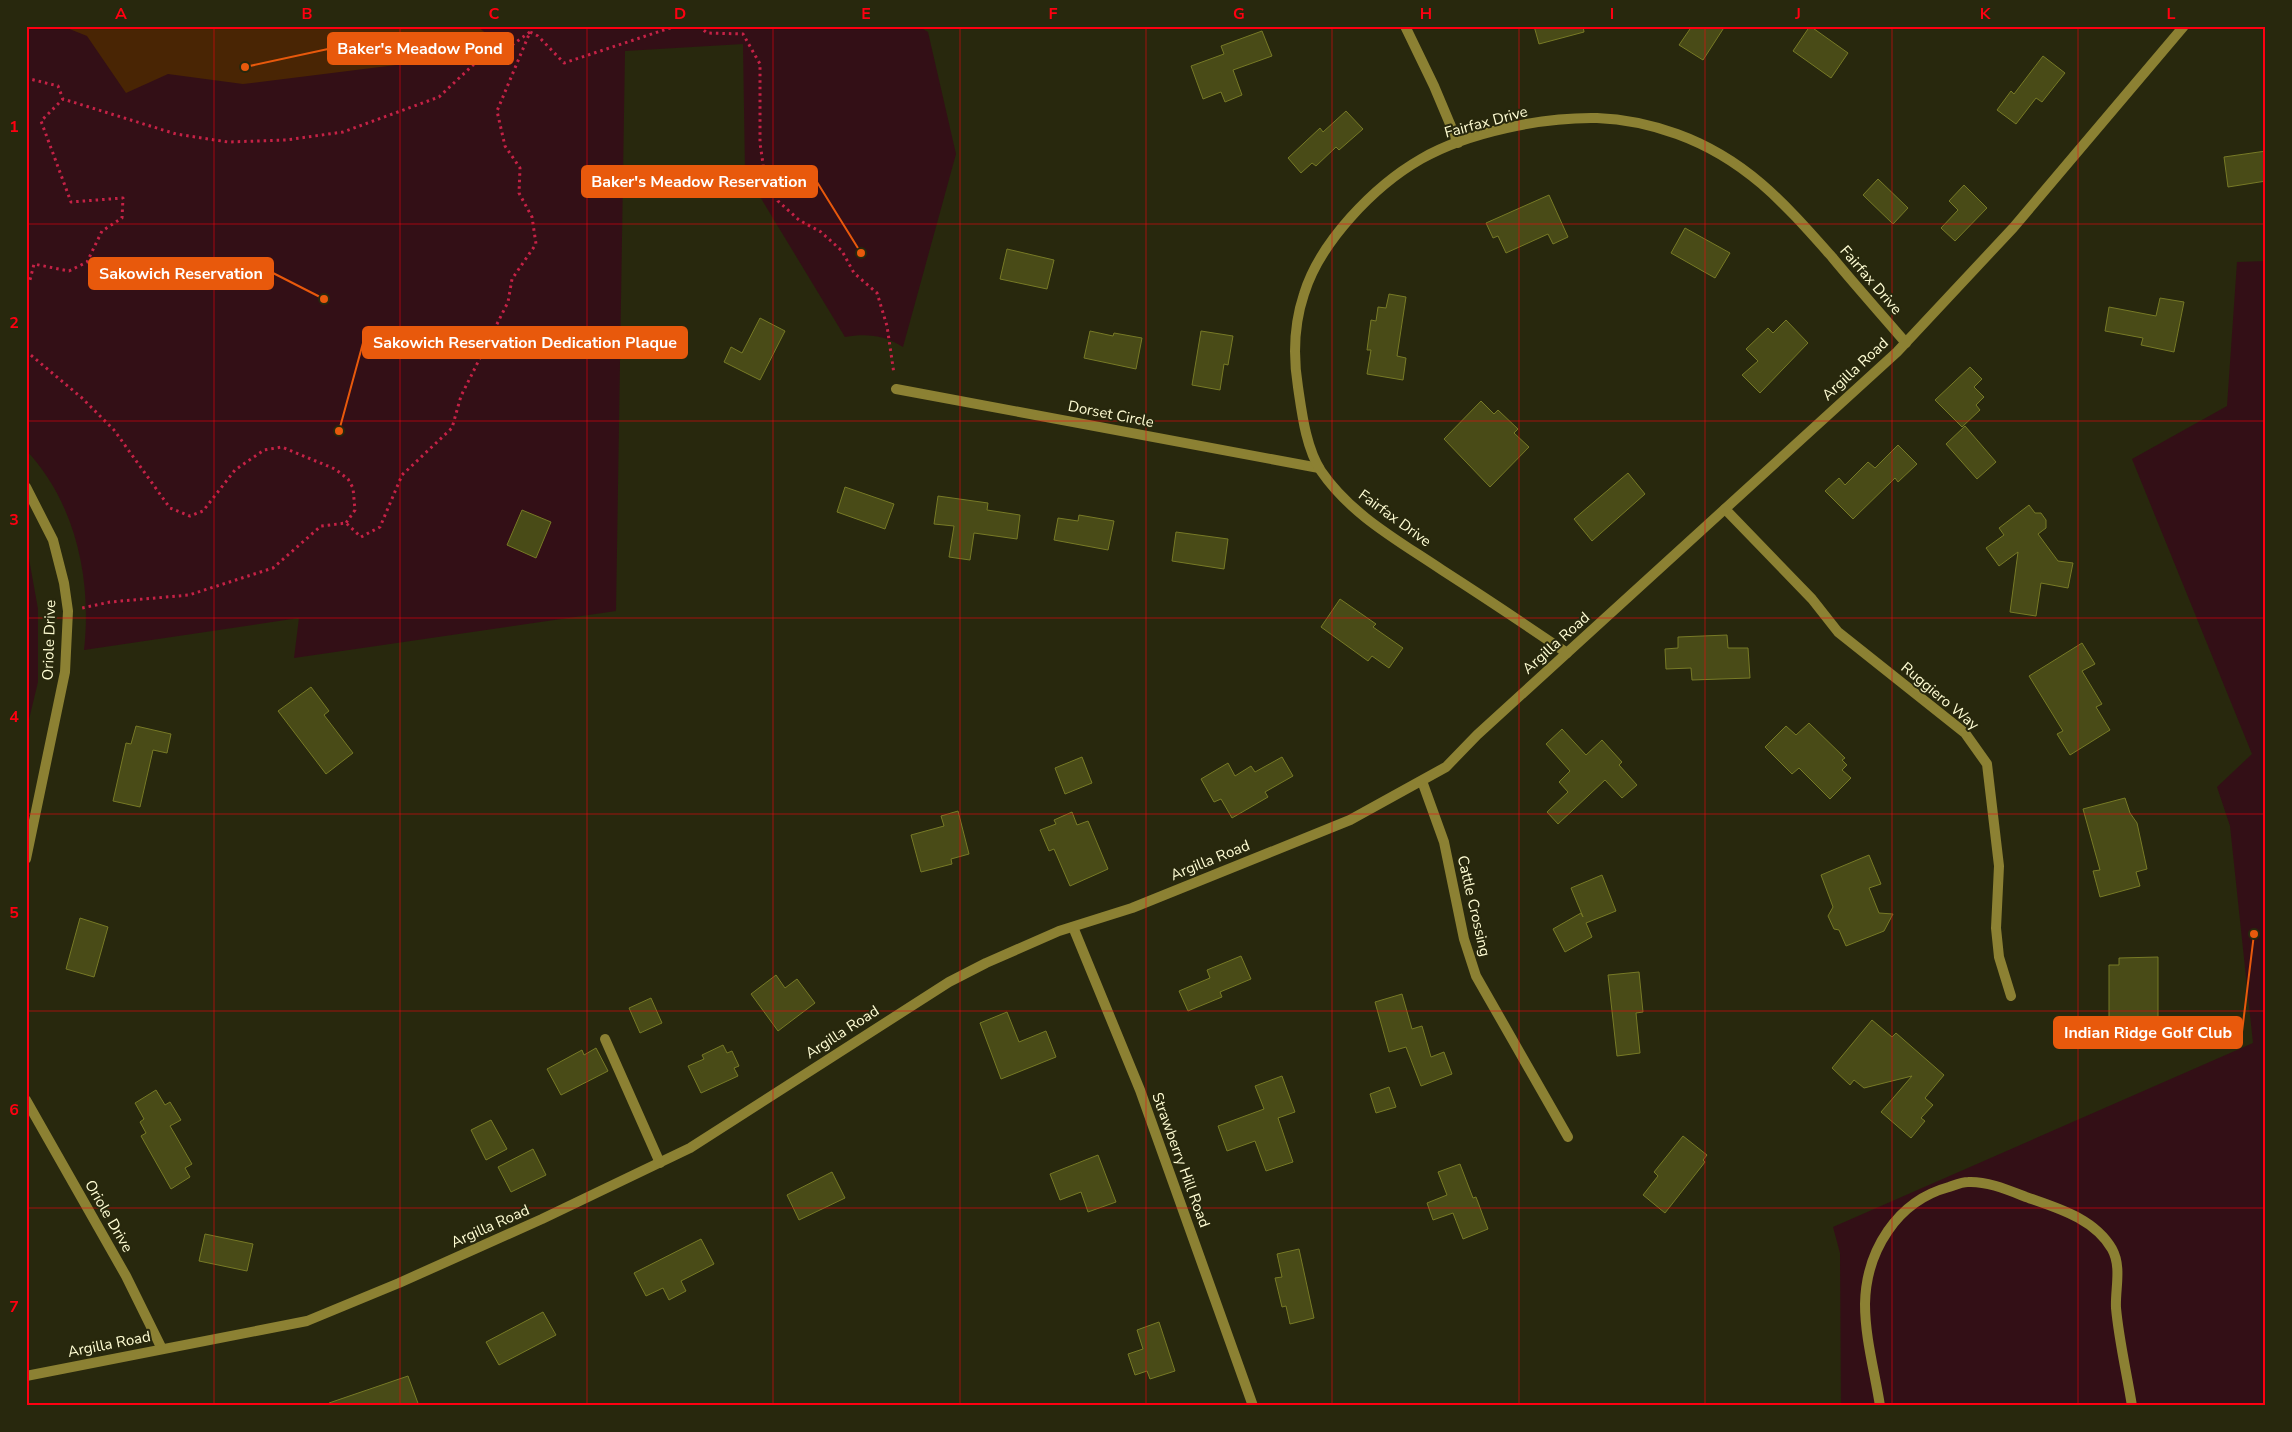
<svg xmlns="http://www.w3.org/2000/svg" width="2292" height="1432" viewBox="0 0 2292 1432" font-family="'Nunito Sans',sans-serif">
	<style>
		.green { fill: #330f16 }
		.water { fill: #492504 }
		.building { fill: #494b17; stroke: #777a26 }
		.lines { fill: none; stroke-linecap: round; stroke-linejoin: round }
		.path { stroke: #c52246; stroke-width: 3; stroke-dasharray: 2.5 4; stroke-linecap: butt }
		.service { stroke: #8c8133; stroke-width: 10 }
		.minor { stroke: #8c8133; stroke-width: 10 }
		.grid { fill: none; stroke: #f01; stroke-width: 1; stroke-opacity: 0.55 }
		.labels { text-anchor: middle; stroke-width: 4; stroke-linejoin: round; paint-order: stroke }
		.street-label { font-size: 15px; fill: #fffdd4; stroke: #28280d }
		.leader { fill: none; stroke: #e8590c; stroke-width: 2 }
		.callout-dot { fill: #e8590c; stroke: #28280d; stroke-width: 2 }
		.callout { fill: #e8590c; stroke: #e8590c; stroke-width: 2 }
		.callout-label { font-size: 16px; text-anchor: middle; font-weight: bold; fill: #fff }
		.neatline { fill: none; stroke: #f01; stroke-width: 2 }
		.grid-label { font-size: 16px; text-anchor: middle; font-weight: bold; fill: #f01 }
	</style>
	<rect width="100%" height="100%" fill="#28280d"/>
	<!-- green -->
	<g class="green">
		<path d="M 26,26 L 918,26 L 928,32 L 956,154 L 903,347 C 885,335 866,333 845,337 L 745,172 L 743,44 L 625,51 L 616,611 L 294,658 L 299,618 L 84,650 C 92,580 76,503 26,450 Z"/>
		<path d="M 2266,261 L 2266,1406 L 1841,1406 L 1840,1253 L 1833,1227 L 2253,1043 L 2230,826 L 2217,787 L 2252,754 L 2132,459 L 2227,406 L 2237,262 Z"/>
		<path d="M 26,542 L 38,609 L 38,682 L 26,732 Z"/>
	</g>
	<!-- water -->
	<path class="water" d="M 62,26 L 477,26 L 505,49 L 444,59 L 243,84 L 168,74 L 126,93 L 87,36 Z"/>
	<!-- building -->
	<g class="building">
		<path d="M 1534,26 L 1583,26 L 1584,32 L 1539,44 Z"/>
		<path d="M 1692,26 L 1725,26 L 1703,60 L 1679,45 Z"/>
		<path d="M 1810,26 L 1848,53 L 1831,78 L 1793,51 Z"/>
		<path d="M 1262,31 L 1272,56 L 1233,70 L 1242,95 L 1225,102 L 1221,92 L 1203,99 L 1191,66 L 1224,54 L 1221,46 Z"/>
		<path d="M 2043,56 L 2065,73 L 2042,102 L 2036,98 L 2016,124 L 1997,110 L 2011,91 L 2014,94 Z"/>
		<path d="M 1346,111 L 1363,129 L 1339,150 L 1336,147 L 1316,166 L 1312,163 L 1301,173 L 1288,158 L 1320,128 L 1323,132 Z"/>
		<path d="M 2266,151 L 2266,181 L 2228,187 L 2224,157 Z"/>
		<path d="M 1878,179 L 1908,208 L 1893,224 L 1863,195 Z"/>
		<path d="M 1964,185 L 1987,208 L 1955,241 L 1941,228 L 1958,210 L 1949,201 Z"/>
		<path d="M 1549,195 L 1568,237 L 1553,244 L 1548,234 L 1506,253 L 1498,236 L 1493,238 L 1486,223 Z"/>
		<path d="M 1685,228 L 1730,253 L 1715,278 L 1671,253 Z"/>
		<path d="M 1007,249 L 1054,260 L 1047,289 L 1000,279 Z"/>
		<path d="M 1389,294 L 1406,297 L 1397,356 L 1406,358 L 1403,380 L 1367,374 L 1371,350 L 1367,350 L 1371,320 L 1376,321 L 1378,307 L 1386,308 Z"/>
		<path d="M 2160,298 L 2184,302 L 2174,352 L 2141,345 L 2143,338 L 2105,331 L 2109,307 L 2156,316 Z"/>
		<path d="M 760,318 L 785,331 L 760,380 L 724,362 L 731,347 L 742,353 Z"/>
		<path d="M 1786,320 L 1808,343 L 1760,393 L 1742,375 L 1758,361 L 1746,349 L 1768,328 L 1773,333 Z"/>
		<path d="M 1090,331 L 1113,336 L 1114,333 L 1142,338 L 1136,369 L 1084,358 Z"/>
		<path d="M 1201,331 L 1233,336 L 1228,365 L 1224,364 L 1220,390 L 1192,385 Z"/>
		<path d="M 1970,367 L 1982,379 L 1974,387 L 1984,397 L 1976,405 L 1980,410 L 1962,427 L 1935,400 Z"/>
		<path d="M 1481,401 L 1494,414 L 1498,410 L 1518,429 L 1514,433 L 1529,447 L 1490,487 L 1444,439 Z"/>
		<path d="M 1965,426 L 1996,462 L 1977,479 L 1946,444 Z"/>
		<path d="M 1898,445 L 1917,464 L 1898,482 L 1895,478 L 1853,519 L 1825,491 L 1839,478 L 1845,485 L 1868,462 L 1875,468 Z"/>
		<path d="M 1628,473 L 1645,494 L 1592,541 L 1574,519 Z"/>
		<path d="M 845,487 L 894,504 L 885,529 L 837,512 Z"/>
		<path d="M 938,496 L 988,503 L 987,510 L 1020,515 L 1017,539 L 974,533 L 970,560 L 949,557 L 954,526 L 934,524 Z"/>
		<path d="M 2029,505 L 2035,513 L 2041,513 L 2046,520 L 2046,528 L 2038,534 L 2058,561 L 2073,563 L 2068,588 L 2041,583 L 2036,616 L 2010,612 L 2018,552 L 1999,566 L 1986,548 L 2004,535 L 1999,528 Z"/>
		<path d="M 522,510 L 551,522 L 536,558 L 507,545 Z"/>
		<path d="M 1079,515 L 1114,521 L 1108,550 L 1054,540 L 1058,518 L 1078,521 Z"/>
		<path d="M 1176,532 L 1228,539 L 1224,569 L 1172,561 Z"/>
		<path d="M 1340,599 L 1376,624 L 1373,627 L 1403,648 L 1389,668 L 1372,656 L 1368,661 L 1321,627 Z"/>
		<path d="M 1727,635 L 1728,648 L 1748,648 L 1750,678 L 1692,680 L 1691,668 L 1666,669 L 1665,649 L 1678,648 L 1678,637 Z"/>
		<path d="M 2082,643 L 2095,664 L 2082,671 L 2102,704 L 2096,707 L 2110,730 L 2070,755 L 2057,734 L 2063,731 L 2029,676 Z"/>
		<path d="M 311,687 L 329,711 L 324,715 L 353,753 L 326,774 L 278,711 Z"/>
		<path d="M 1809,723 L 1845,758 L 1842,760 L 1847,765 L 1842,770 L 1851,778 L 1830,799 L 1799,768 L 1792,774 L 1765,747 L 1786,726 L 1796,735 Z"/>
		<path d="M 136,726 L 171,734 L 167,753 L 153,750 L 140,807 L 113,801 L 126,743 L 131,744 Z"/>
		<path d="M 1562,729 L 1586,755 L 1602,740 L 1622,762 L 1619,765 L 1637,785 L 1622,798 L 1605,780 L 1558,824 L 1547,812 L 1568,792 L 1559,782 L 1570,771 L 1546,744 Z"/>
		<path d="M 1082,757 L 1092,783 L 1065,794 L 1055,768 Z"/>
		<path d="M 1282,757 L 1293,776 L 1265,792 L 1268,797 L 1232,818 L 1221,799 L 1214,802 L 1201,779 L 1228,763 L 1235,776 L 1251,766 L 1255,772 Z"/>
		<path d="M 2125,798 L 2130,813 L 2137,823 L 2147,869 L 2136,872 L 2140,886 L 2100,897 L 2093,871 L 2100,870 L 2083,809 Z"/>
		<path d="M 958,811 L 969,854 L 951,859 L 952,864 L 921,872 L 911,835 L 944,826 L 941,816 Z"/>
		<path d="M 1072,812 L 1077,825 L 1088,821 L 1108,869 L 1070,886 L 1054,849 L 1049,851 L 1040,830 L 1056,824 L 1054,820 Z"/>
		<path d="M 1869,855 L 1881,884 L 1869,888 L 1879,913 L 1893,914 L 1884,931 L 1846,946 L 1839,930 L 1834,929 L 1828,916 L 1833,907 L 1821,875 Z"/>
		<path d="M 1602,875 L 1616,911 L 1586,923 L 1592,937 L 1565,952 L 1553,929 L 1581,913 L 1583,917 L 1571,888 Z"/>
		<path d="M 80,918 L 108,927 L 94,977 L 66,969 Z"/>
		<path d="M 1241,956 L 1251,979 L 1220,992 L 1222,997 L 1188,1011 L 1179,991 L 1210,978 L 1207,970 Z"/>
		<path d="M 2158,957 L 2158,1048 L 2103,1048 L 2103,1023 L 2109,1024 L 2109,965 L 2119,965 L 2119,958 Z"/>
		<path d="M 1639,972 L 1643,1012 L 1636,1013 L 1640,1053 L 1617,1056 L 1608,975 Z"/>
		<path d="M 776,975 L 785,988 L 797,979 L 815,1003 L 778,1031 L 751,994 Z"/>
		<path d="M 1402,994 L 1412,1029 L 1422,1026 L 1431,1057 L 1444,1052 L 1452,1074 L 1421,1086 L 1406,1047 L 1389,1052 L 1375,1002 Z"/>
		<path d="M 651,998 L 662,1023 L 640,1033 L 629,1008 Z"/>
		<path d="M 1007,1012 L 1019,1042 L 1046,1031 L 1056,1057 L 1001,1079 L 980,1023 Z"/>
		<path d="M 1872,1020 L 1892,1037 L 1896,1033 L 1944,1075 L 1925,1098 L 1933,1105 L 1921,1118 L 1925,1121 L 1911,1138 L 1881,1112 L 1912,1076 L 1864,1088 L 1854,1080 L 1850,1085 L 1832,1068 Z"/>
		<path d="M 723,1045 L 727,1053 L 732,1051 L 739,1066 L 734,1068 L 738,1076 L 701,1093 L 688,1066 L 704,1059 L 702,1055 Z"/>
		<path d="M 596,1048 L 608,1071 L 561,1095 L 547,1069 L 582,1050 L 584,1055 Z"/>
		<path d="M 1282,1076 L 1295,1112 L 1278,1118 L 1293,1162 L 1266,1171 L 1255,1141 L 1227,1151 L 1218,1126 L 1264,1109 L 1255,1086 Z"/>
		<path d="M 1389,1087 L 1396,1107 L 1376,1113 L 1370,1094 Z"/>
		<path d="M 156,1090 L 165,1105 L 170,1102 L 181,1120 L 170,1126 L 192,1164 L 185,1168 L 190,1177 L 171,1189 L 141,1136 L 146,1133 L 140,1122 L 144,1119 L 135,1103 Z"/>
		<path d="M 491,1120 L 507,1149 L 486,1160 L 471,1130 Z"/>
		<path d="M 1683,1136 L 1707,1155 L 1703,1160 L 1705,1162 L 1665,1213 L 1643,1195 L 1658,1176 L 1654,1172 Z"/>
		<path d="M 533,1149 L 546,1175 L 511,1192 L 498,1167 Z"/>
		<path d="M 1098,1155 L 1116,1202 L 1088,1212 L 1081,1192 L 1060,1200 L 1050,1174 Z"/>
		<path d="M 1460,1164 L 1473,1198 L 1476,1197 L 1488,1229 L 1463,1239 L 1453,1213 L 1433,1220 L 1427,1203 L 1447,1195 L 1438,1172 Z"/>
		<path d="M 832,1172 L 845,1198 L 799,1220 L 787,1195 Z"/>
		<path d="M 205,1234 L 253,1244 L 247,1271 L 199,1261 Z"/>
		<path d="M 701,1239 L 714,1264 L 681,1281 L 686,1291 L 669,1300 L 663,1288 L 646,1296 L 634,1273 Z"/>
		<path d="M 1299,1249 L 1314,1318 L 1290,1324 L 1286,1306 L 1282,1307 L 1275,1278 L 1282,1277 L 1277,1254 Z"/>
		<path d="M 543,1312 L 556,1335 L 499,1365 L 486,1342 Z"/>
		<path d="M 1159,1322 L 1175,1371 L 1150,1379 L 1147,1371 L 1135,1375 L 1128,1354 L 1143,1349 L 1137,1330 Z"/>
		<path d="M 408,1376 L 419,1406 L 330,1406 L 329,1403 Z"/>
	</g>
	<g class="lines">
		<!-- path -->
		<g class="path">
			<path d="M 528,26 L 530,32 L 538,36 L 564,63 L 676,26"/>
			<path d="M 699,26 L 707,33 L 743,34 L 760,64 L 760,143 L 764,171 L 778,201 L 799,220 L 821,232 L 842,251 L 854,273 L 877,293 L 887,326 L 894,374"/>
			<path d="M 26,78 L 58,86 L 63,99 L 176,134 L 228,142 L 286,140 L 343,132 L 439,97 L 473,65 L 498,55 L 530,32 L 497,111 L 505,146 L 520,168 L 519,193 L 532,217 L 536,244 L 512,279 L 508,302 L 461,396 L 452,428 L 402,475 L 380,527 L 361,537 L 346,523 L 321,526 L 273,568 L 189,595 L 110,602 L 82,608"/>
			<path d="M 26,285 L 30,280 L 34,264 L 69,271 L 87,262 L 102,231 L 122,218 L 123,198 L 71,202 L 41,121 L 63,99"/>
			<path d="M 26,351 L 82,398 L 114,430 L 170,508 L 190,516 L 203,511 L 235,470 L 264,450 L 282,447 L 335,469 L 348,479 L 353,488 L 355,510 L 346,523"/>
		</g>
		<!-- service -->
		<g class="service">
			<path d="M 605,1039 L 660,1163"/>
			<path d="M 1880,1406 C 1875,1373 1865,1338 1865,1304 C 1866,1251 1897,1201 1949,1187 C 1955,1185 1962,1182 1968,1182 C 1987,1181 2008,1190 2026,1197 C 2057,1208 2094,1218 2112,1249 C 2122,1267 2115,1289 2116,1308 C 2119,1341 2127,1374 2132,1406"/>
		</g>
		<!-- minor -->
		<g class="minor">
			<path d="M 1405,26 L 1434,86 L 1458,143"/>
			<path d="M 896,389 L 1319,468"/>
			<path d="M 26,487 L 53,540 L 64,583 L 68,611 L 65,672 L 26,859"/>
			<path d="M 1725,509 L 1812,599 L 1838,632 L 1965,733 L 1987,764 L 1999,866 L 1996,928 L 1999,957 L 2011,996"/>
			<path d="M 1567,653 C 1526,625 1484,597 1442,570 C 1399,541 1351,515 1321,471 C 1306,448 1302,414 1298,387 C 1293,356 1294,324 1304,294 C 1320,242 1374,186 1421,159 C 1468,132 1543,117 1597,118 C 1624,119 1652,125 1677,134 C 1746,159 1785,204 1832,257 C 1856,286 1881,314 1906,343"/>
			<path d="M 1422,781 L 1444,842 L 1464,939 L 1476,976 L 1568,1137"/>
			<path d="M 1073,927 L 1140,1090 L 1253,1406"/>
			<path d="M 26,1100 L 126,1276 L 162,1349"/>
			<path d="M 26,1376 L 307,1321 L 399,1283 L 542,1219 L 690,1148 L 949,982 L 986,963 L 1059,931 L 1132,908 L 1350,820 L 1446,767 L 1477,735 L 1897,352 L 2013,228 L 2184,26"/>
		</g>
	</g>
	<!-- grid -->
	<path class="grid" d="M 214,26 L 214,1406M 400,26 L 400,1406M 587,26 L 587,1406M 773,26 L 773,1406M 960,26 L 960,1406M 1146,26 L 1146,1406M 1332,26 L 1332,1406M 1519,26 L 1519,1406M 1705,26 L 1705,1406M 1892,26 L 1892,1406M 2078,26 L 2078,1406M 26,224 L 2266,224M 26,421 L 2266,421M 26,618 L 2266,618M 26,814 L 2266,814M 26,1011 L 2266,1011M 26,1208 L 2266,1208"/>
	<g class="labels">
		<!-- street labels -->
		<g class="street-label">
			<text transform="translate(1486 122) rotate(-15)" y="5">Fairfax Drive</text>
			<text transform="translate(1871 280) rotate(49)" y="5">Fairfax Drive</text>
			<text transform="translate(1855 369) rotate(-43)" y="5">Argilla Road</text>
			<text transform="translate(1111 414) rotate(11)" y="5">Dorset Circle</text>
			<text transform="translate(1395 518) rotate(36)" y="5">Fairfax Drive</text>
			<text transform="translate(49 640) rotate(-88)" y="5">Oriole Drive</text>
			<text transform="translate(1556 643) rotate(-42)" y="5">Argilla Road</text>
			<text transform="translate(1940 696) rotate(40)" y="5">Ruggiero Way</text>
			<text transform="translate(1210 860) rotate(-22)" y="5">Argilla Road</text>
			<text transform="translate(1474 906) rotate(77)" y="5">Cattle Crossing</text>
			<text transform="translate(842 1032) rotate(-33)" y="5">Argilla Road</text>
			<text transform="translate(1181 1160) rotate(70)" y="5">Strawberry Hill Road</text>
			<text transform="translate(109 1216) rotate(60)" y="5">Oriole Drive</text>
			<text transform="translate(490 1226) rotate(-24)" y="5">Argilla Road</text>
			<text transform="translate(109 1344) rotate(-11)" y="5">Argilla Road</text>
		</g>
	</g>
	<!-- callouts -->
	<path class="leader" d="M245 67L328 49M861 253L817 182M324 299L273 273M339 431L363 343M2254 934L2242 1032"/>
	<g class="callout-dot">
		<circle cx="245" cy="67" r="5"/>
		<circle cx="861" cy="253" r="5"/>
		<circle cx="324" cy="299" r="5"/>
		<circle cx="339" cy="431" r="5"/>
		<circle cx="2254" cy="934" r="5"/>
	</g>
	<g class="callout">
		<rect x="328" y="33" width="185" height="31" rx="5"/>
		<rect x="582" y="166" width="235" height="31" rx="5"/>
		<rect x="89" y="258" width="184" height="31" rx="5"/>
		<rect x="363" y="327" width="324" height="31" rx="5"/>
		<rect x="2054" y="1017" width="188" height="31" rx="5"/>
	</g>
	<g class="callout-label">
		<text x="420" y="54">Baker's Meadow Pond</text>
		<text x="699" y="187">Baker's Meadow Reservation</text>
		<text x="181" y="279">Sakowich Reservation</text>
		<text x="525" y="348">Sakowich Reservation Dedication Plaque</text>
		<text x="2148" y="1038">Indian Ridge Golf Club</text>
	</g>
	<!-- border -->
	<rect width="2292" height="1432" fill="none" stroke="#28280d" stroke-width="55"/>
	<rect x="28" y="28" width="2236" height="1376" class="neatline"/>
	<g class="grid-label">
		<text x="121" y="19">A</text>
		<text x="307" y="19">B</text>
		<text x="494" y="19">C</text>
		<text x="680" y="19">D</text>
		<text x="866" y="19">E</text>
		<text x="1053" y="19">F</text>
		<text x="1239" y="19">G</text>
		<text x="1426" y="19">H</text>
		<text x="1612" y="19">I</text>
		<text x="1798" y="19">J</text>
		<text x="1985" y="19">K</text>
		<text x="2171" y="19">L</text>
		<text x="14" y="132">1</text>
		<text x="14" y="328">2</text>
		<text x="14" y="525">3</text>
		<text x="14" y="722">4</text>
		<text x="14" y="918">5</text>
		<text x="14" y="1115">6</text>
		<text x="14" y="1312">7</text>
	</g>
</svg>
